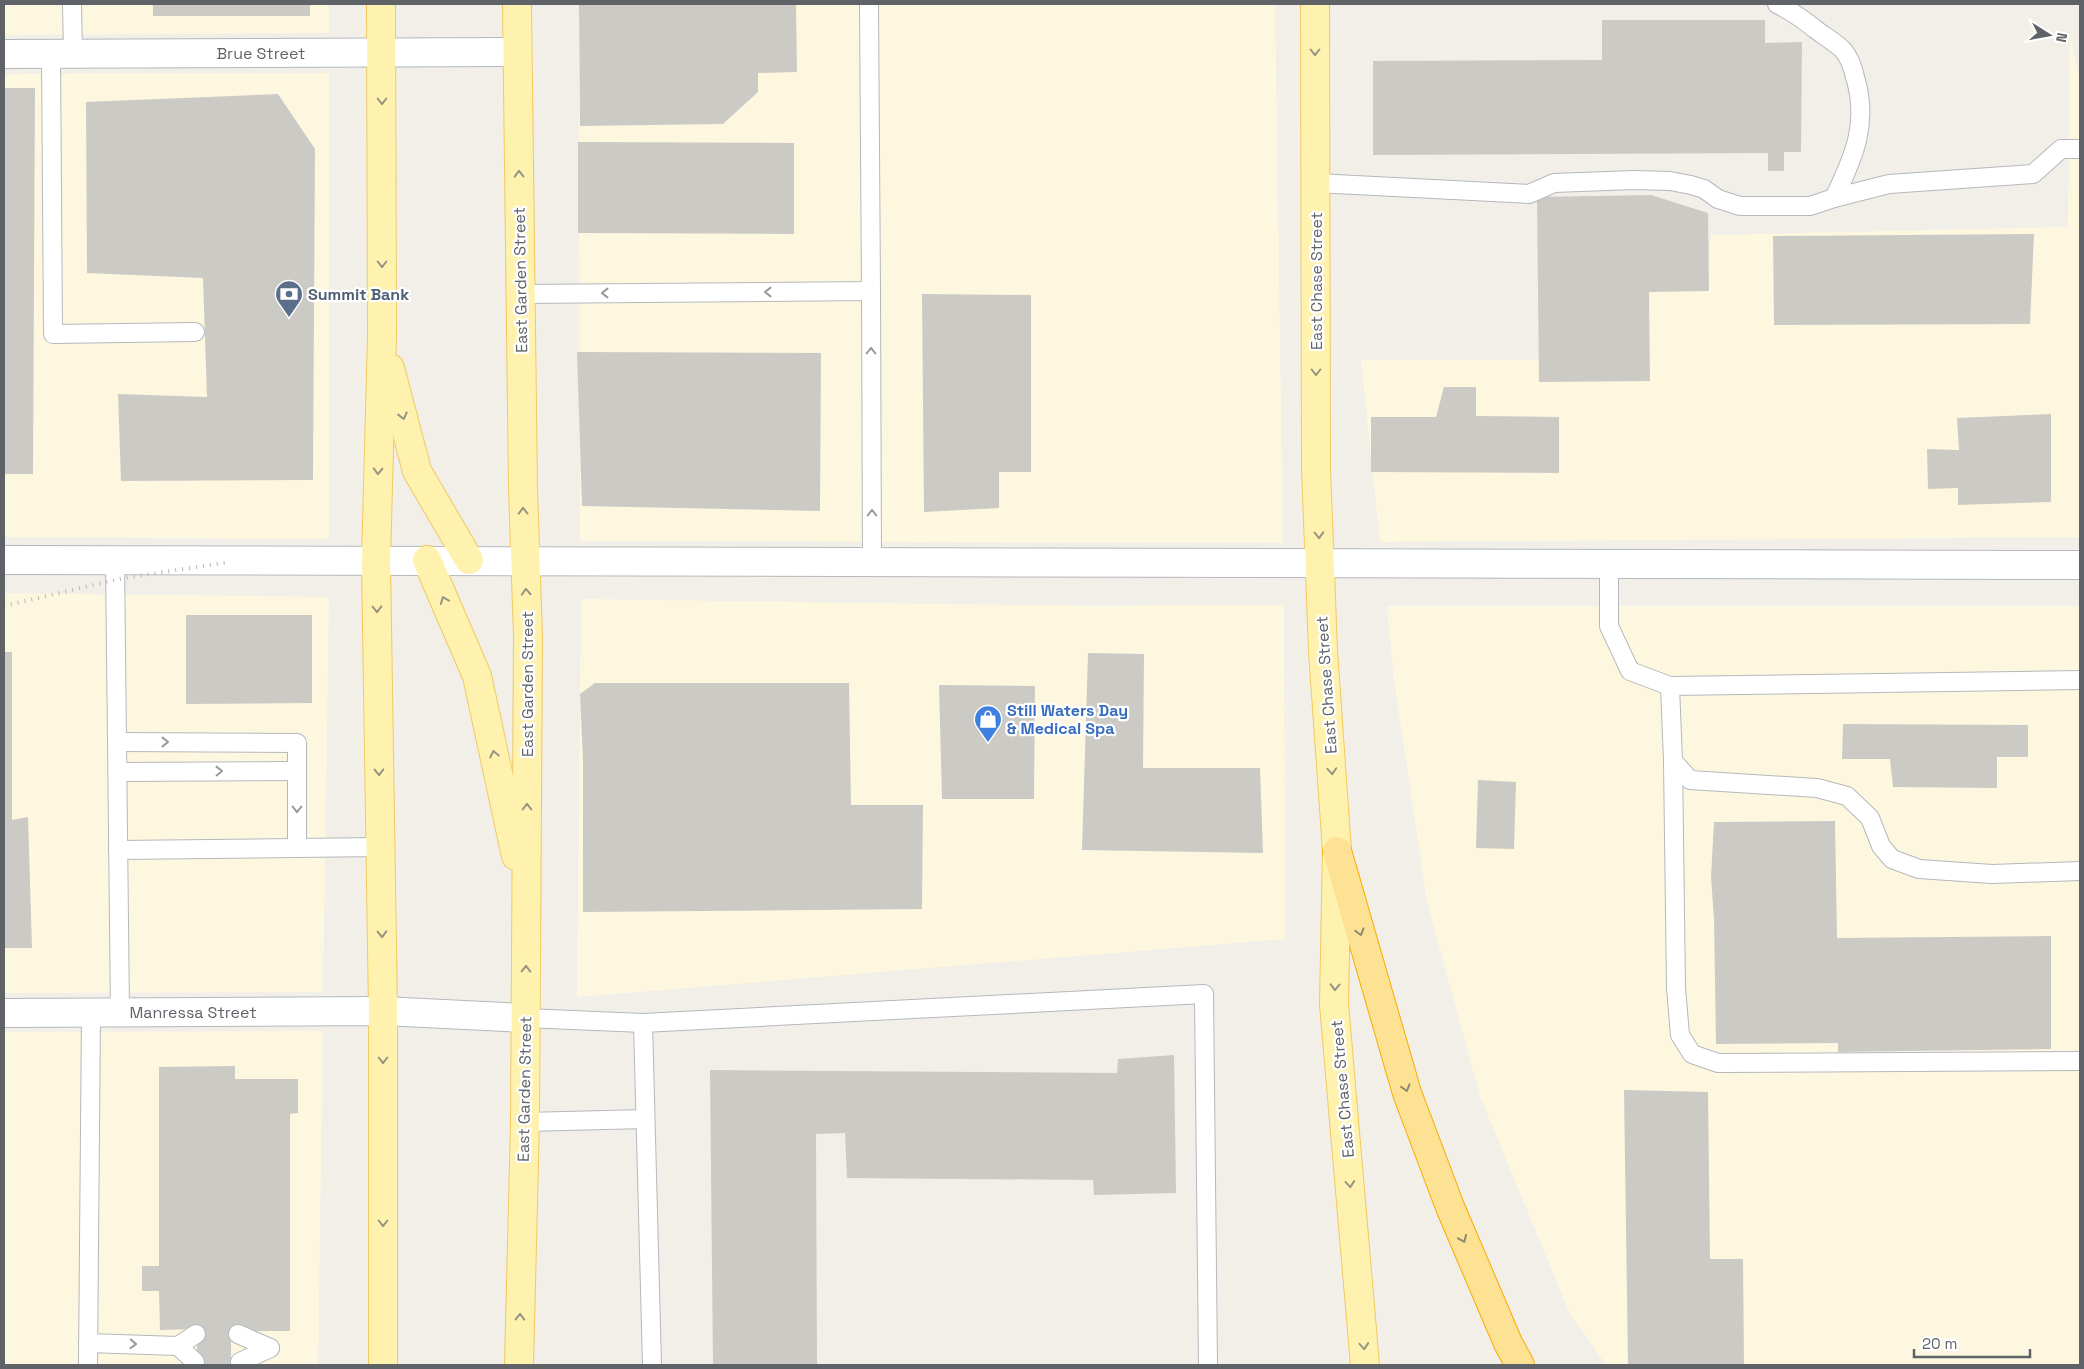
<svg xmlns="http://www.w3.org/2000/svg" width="2084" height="1369" viewBox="0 0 2084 1369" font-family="'Space Grotesk',sans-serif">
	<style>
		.commercial { fill: #fef7e0 }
		.building { fill: #cccac5 }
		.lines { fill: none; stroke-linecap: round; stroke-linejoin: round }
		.service-casing { stroke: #b5b8bc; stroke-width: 20 }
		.minor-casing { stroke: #b5b8bc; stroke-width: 30 }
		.tertiary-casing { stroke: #b5b8bc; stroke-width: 30 }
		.primary-casing { stroke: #f2c960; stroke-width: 30 }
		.motorway-casing { stroke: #f9ab00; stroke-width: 30 }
		.service { stroke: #fff; stroke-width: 18 }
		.minor { stroke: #fff; stroke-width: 28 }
		.tertiary { stroke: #fff; stroke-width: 28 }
		.primary { stroke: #fff2af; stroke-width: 28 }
		.motorway { stroke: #fde293; stroke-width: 28 }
		.rail { stroke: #b6b7b8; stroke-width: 4; stroke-dasharray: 1 6; stroke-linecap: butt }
		.oneway { stroke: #979581 }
		.oneway2 { stroke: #979a9d }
		.oneway3 { stroke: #8e8975 }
		.labels { text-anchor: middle; stroke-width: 4.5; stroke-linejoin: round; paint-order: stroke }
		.street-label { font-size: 16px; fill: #5f6368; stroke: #fff }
		.service-label { font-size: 16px; font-weight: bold; fill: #4e5e75; stroke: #fff; text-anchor: start }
		.shop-label { font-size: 16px; font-weight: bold; fill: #366cbe; stroke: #fff; text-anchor: start }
	</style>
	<rect width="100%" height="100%" fill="#f1efe8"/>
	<!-- commercial -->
	<g class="commercial">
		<path d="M 4,4 L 329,4 L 329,33 L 4,35 Z"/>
		<path d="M 579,4 L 1275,4 L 1283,543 L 580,541 Z"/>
		<path d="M 2070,34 L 2080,82 L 2080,537 L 1380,542 L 1361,360 L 1628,359 L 1624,277 L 1707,273 L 1711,235 L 2068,227 Z"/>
		<path d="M 329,73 L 329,539 L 4,537 L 4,74 Z"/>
		<path d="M 4,593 L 329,597 L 323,992 L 4,993 Z"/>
		<path d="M 581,599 L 1093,606 L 1284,605 L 1285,939 L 577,997 Z"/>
		<path d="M 1387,606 L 2080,606 L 2080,1365 L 1606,1365 L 1569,1312 L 1480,1096 L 1427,902 L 1394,680 Z"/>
		<path d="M 323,1031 L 318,1365 L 4,1365 L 4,1032 Z"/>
	</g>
	<!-- building -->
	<g class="building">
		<rect x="153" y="4" width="157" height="12"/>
		<path d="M 579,4 L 796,4 L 797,72 L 758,73 L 758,92 L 723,124 L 580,126 Z"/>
		<path d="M 1602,20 L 1765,20 L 1765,43 L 1802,42 L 1801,152 L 1784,152 L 1784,171 L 1768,171 L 1768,153 L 1373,155 L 1373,61 L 1602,60 Z"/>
		<path d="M 4,88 L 35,88 L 33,474 L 4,474 Z"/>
		<path d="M 278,94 L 315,149 L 313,480 L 121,481 L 118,394 L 207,397 L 203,278 L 87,273 L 86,102 Z"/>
		<path d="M 578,142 L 794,143 L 794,234 L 578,233 Z"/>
		<path d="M 1651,195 L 1708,213 L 1709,291 L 1649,292 L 1650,381 L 1539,382 L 1537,197 Z"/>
		<path d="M 2034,234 L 2030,324 L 1774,325 L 1773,236 Z"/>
		<path d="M 922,294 L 1031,295 L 1031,472 L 999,472 L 999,508 L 924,512 Z"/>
		<path d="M 577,352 L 821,353 L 820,511 L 582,506 Z"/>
		<path d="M 1444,387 L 1476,387 L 1476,416 L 1559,417 L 1559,473 L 1371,472 L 1371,417 L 1436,417 Z"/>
		<path d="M 2051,414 L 2051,502 L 1958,505 L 1958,488 L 1928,489 L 1927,449 L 1959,450 L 1957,418 Z"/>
		<path d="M 186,615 L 312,615 L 312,703 L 186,704 Z"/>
		<path d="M 4,652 L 12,652 L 12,820 L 28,817 L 32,948 L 4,948 Z"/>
		<path d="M 1088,653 L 1144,654 L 1143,768 L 1260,768 L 1263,853 L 1082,850 Z"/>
		<path d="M 595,683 L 849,683 L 851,805 L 923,805 L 922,909 L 583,912 L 583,761 L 580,694 Z"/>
		<path d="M 939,685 L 1035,686 L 1034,799 L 942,799 Z"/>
		<path d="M 1843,724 L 2028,725 L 2028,757 L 1997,757 L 1997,788 L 1893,787 L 1890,759 L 1842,759 Z"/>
		<path d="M 1478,780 L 1516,782 L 1514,849 L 1476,848 Z"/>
		<path d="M 1835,821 L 1837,938 L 2051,936 L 2051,1049 L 1838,1052 L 1838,1043 L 1716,1044 L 1714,919 L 1711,877 L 1714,822 Z"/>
		<path d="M 1174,1055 L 1176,1193 L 1094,1195 L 1093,1180 L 847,1178 L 845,1133 L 816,1134 L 817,1365 L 713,1365 L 710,1070 L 1117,1073 L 1118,1059 Z"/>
		<path d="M 235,1066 L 235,1079 L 298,1079 L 298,1113 L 290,1114 L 290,1331 L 231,1331 L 231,1365 L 197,1365 L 197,1329 L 160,1330 L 159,1291 L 142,1291 L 142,1266 L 159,1266 L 159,1067 Z"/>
		<path d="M 1624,1090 L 1708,1092 L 1710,1259 L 1743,1259 L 1744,1365 L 1628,1365 Z"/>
	</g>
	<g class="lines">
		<!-- service casing -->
		<g class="service-casing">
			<g id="service">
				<path d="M 72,4 L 73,54"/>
				<path d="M 869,4 L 871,291"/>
				<path d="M 51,54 L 53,334 L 195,332"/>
				<path d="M 1316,183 L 1529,194 L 1554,183 L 1634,180 L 1670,181 L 1691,185 L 1704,189 L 1718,199 L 1740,206 L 1810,206 L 1834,198 C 1854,157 1869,123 1855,77 C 1853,68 1849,57 1843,50 C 1835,42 1824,36 1815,29 C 1803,19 1791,11 1777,4"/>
				<path d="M 1834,198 L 1889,184 L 2033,174 L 2061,149 L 2080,149"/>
				<path d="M 521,294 L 871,291 L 872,562"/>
				<path d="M 115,561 L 120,1012"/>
				<path d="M 1609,565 L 1609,626 L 1630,671 L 1670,686 L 2080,680"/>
				<path d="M 1670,686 L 1673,761 L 1690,780 L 1817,788 L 1847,796 L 1870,818 L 1881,846 L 1892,859 L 1919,869 L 1992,874 L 2080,871"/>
				<path d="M 117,742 L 297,743 L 297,848"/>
				<path d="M 1673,761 L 1676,988 L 1680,1035 L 1692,1054 L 1718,1063 L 2080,1061"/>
				<path d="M 118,772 L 297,771"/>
				<path d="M 118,850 L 381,847"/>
				<path d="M 525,1018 L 643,1023 L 1204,994 L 1208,1365"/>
				<path d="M 643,1023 L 652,1365"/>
				<path d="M 525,1122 L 645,1119"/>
				<path d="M 238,1334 L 270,1348"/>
				<path d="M 88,1343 L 178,1346 L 196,1334"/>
				<path d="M 178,1346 L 195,1362"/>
				<path d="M 240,1362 L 270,1348"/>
				<path d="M 88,1365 L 91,1012"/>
			</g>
		</g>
		<!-- minor casing -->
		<g class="minor-casing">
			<g id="minor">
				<path d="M 4,54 L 517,52"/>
				<path d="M 4,1013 L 383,1011 L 525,1018"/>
			</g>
		</g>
		<!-- tertiary casing -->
		<g class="tertiary-casing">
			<path id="tertiary" d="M 4,560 L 2080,565"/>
		</g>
		<!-- primary casing -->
		<g class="primary-casing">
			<g id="primary">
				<path d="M 381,4 L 382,335 L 376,561 L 383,1011 L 383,1365"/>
				<path d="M 517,4 L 523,489 L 528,637 L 525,1122 L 519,1365"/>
				<path d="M 1315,4 L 1316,468 L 1323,651 L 1337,851 L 1334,1004 L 1365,1365"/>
				<path d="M 390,368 L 417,471 L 469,560"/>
				<path d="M 427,560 L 477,676 L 516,856"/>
			</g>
		</g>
		<!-- motorway casing -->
		<g class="motorway-casing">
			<path id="motorway" d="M 1337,851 L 1407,1093 L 1450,1207 L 1508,1343 L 1520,1365"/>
		</g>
		<!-- service -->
		<use href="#service" class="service"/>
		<!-- minor -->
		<use href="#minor" class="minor"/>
		<!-- tertiary -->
		<use href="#tertiary" class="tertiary"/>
		<!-- primary -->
		<use href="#primary" class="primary"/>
		<!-- motorway -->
		<use href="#motorway" class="motorway"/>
		<!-- rail -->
		<path class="rail" d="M 4,606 L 124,578 L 230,562"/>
	</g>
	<!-- one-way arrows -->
	<defs><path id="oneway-chevron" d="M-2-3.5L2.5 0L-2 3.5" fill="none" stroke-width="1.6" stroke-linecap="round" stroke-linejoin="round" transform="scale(1.25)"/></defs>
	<g class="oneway">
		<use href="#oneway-chevron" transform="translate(1315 52) rotate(90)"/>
		<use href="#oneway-chevron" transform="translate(382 101) rotate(90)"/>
		<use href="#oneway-chevron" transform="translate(519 174) rotate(-91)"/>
		<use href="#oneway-chevron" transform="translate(382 264) rotate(90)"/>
		<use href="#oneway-chevron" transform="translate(1316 372) rotate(90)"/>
		<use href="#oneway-chevron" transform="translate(403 416) rotate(76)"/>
		<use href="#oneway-chevron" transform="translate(378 471) rotate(92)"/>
		<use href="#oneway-chevron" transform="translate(523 511) rotate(-91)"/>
		<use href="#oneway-chevron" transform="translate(1319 535) rotate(88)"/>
		<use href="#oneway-chevron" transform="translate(526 592) rotate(-93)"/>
		<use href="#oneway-chevron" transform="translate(444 600) rotate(-112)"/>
		<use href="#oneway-chevron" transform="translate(377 609) rotate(89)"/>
		<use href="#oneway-chevron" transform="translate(494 754) rotate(-102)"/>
		<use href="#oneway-chevron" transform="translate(1332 771) rotate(86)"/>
		<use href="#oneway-chevron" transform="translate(379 772) rotate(89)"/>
		<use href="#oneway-chevron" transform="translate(527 807) rotate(-90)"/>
		<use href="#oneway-chevron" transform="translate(382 934) rotate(89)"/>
		<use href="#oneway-chevron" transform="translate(526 969) rotate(-89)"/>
		<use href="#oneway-chevron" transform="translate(1335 987) rotate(91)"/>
		<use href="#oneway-chevron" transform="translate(383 1060) rotate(90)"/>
		<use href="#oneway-chevron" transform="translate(1350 1184) rotate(85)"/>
		<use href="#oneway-chevron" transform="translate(383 1223) rotate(90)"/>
		<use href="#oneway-chevron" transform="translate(520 1317) rotate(-89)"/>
		<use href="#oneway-chevron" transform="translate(1364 1346) rotate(85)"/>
	</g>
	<g class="oneway2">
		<use href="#oneway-chevron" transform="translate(768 292) rotate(180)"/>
		<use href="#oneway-chevron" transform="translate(605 293) rotate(180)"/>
		<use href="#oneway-chevron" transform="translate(871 351) rotate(-90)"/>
		<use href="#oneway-chevron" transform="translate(872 513) rotate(-90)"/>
		<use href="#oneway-chevron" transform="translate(165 742)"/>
		<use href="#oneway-chevron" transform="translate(219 771) rotate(-1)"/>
		<use href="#oneway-chevron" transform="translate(297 809) rotate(90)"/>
		<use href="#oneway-chevron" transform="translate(133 1344) rotate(2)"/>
	</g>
	<g class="oneway3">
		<use href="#oneway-chevron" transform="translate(1360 932) rotate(74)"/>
		<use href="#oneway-chevron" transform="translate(1406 1088) rotate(73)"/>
		<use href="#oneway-chevron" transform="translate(1463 1239) rotate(67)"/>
	</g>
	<!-- icons -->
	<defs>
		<g id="bank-pin" transform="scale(1.4375)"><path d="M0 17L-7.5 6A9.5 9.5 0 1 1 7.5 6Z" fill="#5c6f8a" stroke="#fff"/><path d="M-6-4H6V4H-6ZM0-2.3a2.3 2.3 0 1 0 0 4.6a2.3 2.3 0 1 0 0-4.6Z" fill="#fff"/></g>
		<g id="shop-pin" transform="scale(1.4375)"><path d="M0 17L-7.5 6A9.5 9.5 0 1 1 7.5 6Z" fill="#3f7fe0" stroke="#fff"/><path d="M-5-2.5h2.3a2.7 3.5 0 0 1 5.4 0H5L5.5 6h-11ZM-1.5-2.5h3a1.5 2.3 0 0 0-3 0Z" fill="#fff"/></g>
	</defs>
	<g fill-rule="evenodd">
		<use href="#bank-pin" x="289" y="294"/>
		<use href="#shop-pin" x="988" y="719"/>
	</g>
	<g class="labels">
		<!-- street labels -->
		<g class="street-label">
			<text x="261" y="59">Brue Street</text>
			<text transform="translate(520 280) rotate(-91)" y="6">East Garden Street</text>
			<text transform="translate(1316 281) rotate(-90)" y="6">East Chase Street</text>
			<text transform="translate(527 684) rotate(-90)" y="6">East Garden Street</text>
			<text transform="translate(1326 685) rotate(-94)" y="6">East Chase Street</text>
			<text x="193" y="1018">Manressa Street</text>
			<text transform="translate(524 1089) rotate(-89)" y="6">East Garden Street</text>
			<text transform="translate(1342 1089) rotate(-95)" y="6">East Chase Street</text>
		</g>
		<!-- service labels -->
		<g class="service-label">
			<text x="308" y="300">Summit Bank</text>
		</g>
		<!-- shop labels -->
		<g class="shop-label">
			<text x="1007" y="716">Still Waters Day<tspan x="1007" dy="18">&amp; Medical Spa</tspan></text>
		</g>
	</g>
	<!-- border -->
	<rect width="2084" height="1369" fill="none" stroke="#5f6368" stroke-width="10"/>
	<!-- north arrow -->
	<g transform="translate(2049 35) rotate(101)" stroke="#ffffff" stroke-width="4" paint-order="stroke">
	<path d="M0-4L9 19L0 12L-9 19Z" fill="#5f6368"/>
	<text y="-8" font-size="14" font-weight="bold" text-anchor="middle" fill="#5f6368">N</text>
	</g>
	<!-- scale -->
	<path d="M1914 1349v8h116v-8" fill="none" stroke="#5f6368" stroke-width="2.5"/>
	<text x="1922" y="1349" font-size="15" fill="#5f6368" stroke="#ffffff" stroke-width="4" paint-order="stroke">20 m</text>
</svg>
